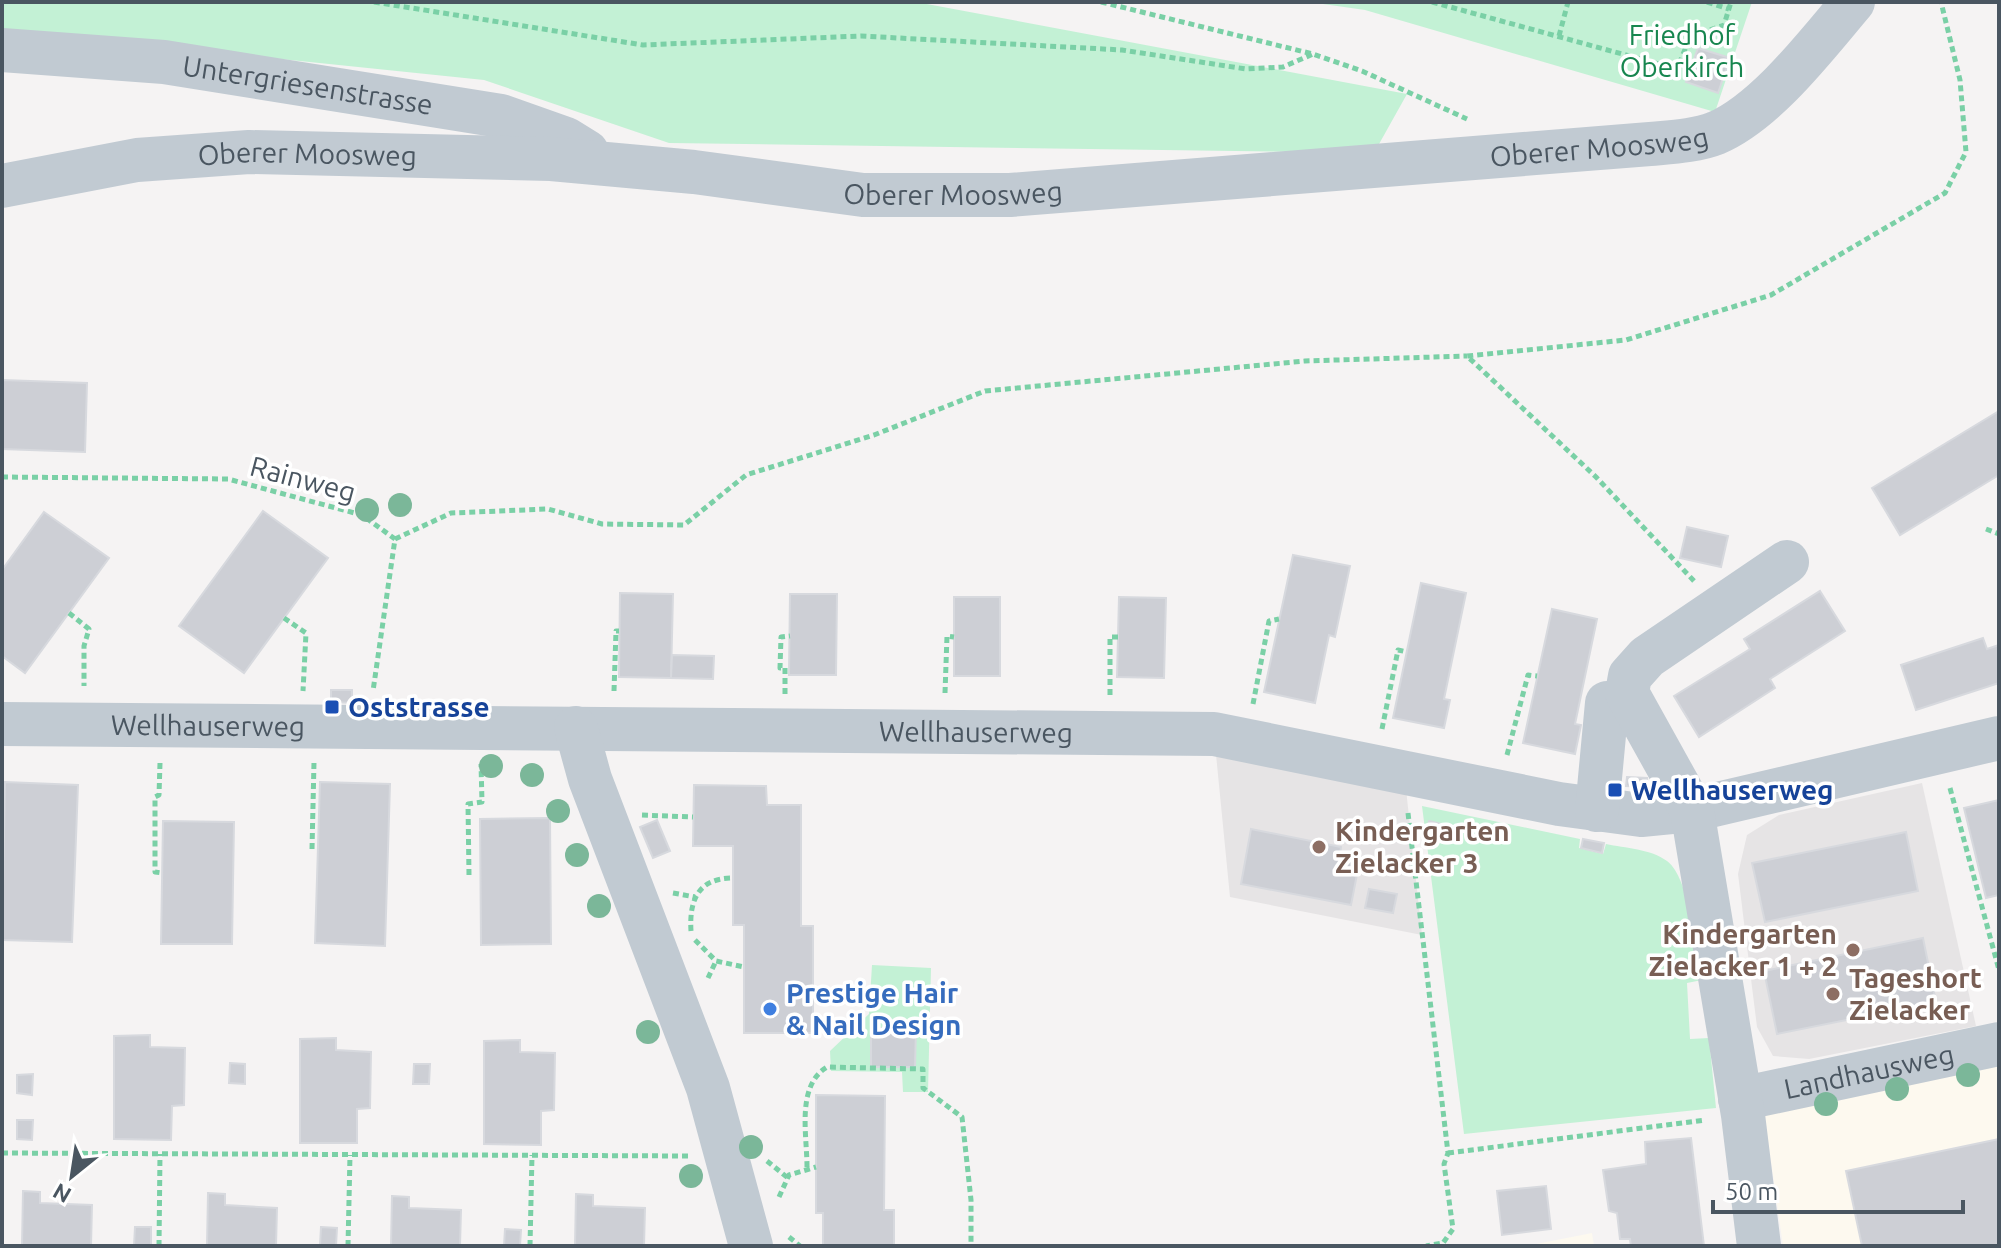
<svg xmlns="http://www.w3.org/2000/svg" width="2001" height="1248" viewBox="0 0 2001 1248" font-family="Ubuntu,sans-serif">
	<style>
		.commercial { fill: #fdf9ef }
		.education { fill: #e6e4e5 }
		.green { fill: #c3f1d5 }
		.building { fill: #cdcfd5; stroke: #d7d9de; stroke-width: 2 }
		.lines { fill: none; stroke-linecap: round; stroke-linejoin: round }
		.path { stroke: #7ad0a6; stroke-width: 5; stroke-dasharray: 6 4; stroke-linecap: butt }
		.minor { stroke: #c1cad2; stroke-width: 44 }
		.tree { fill: #7bb799 }
		.transit-dot { fill: #1a4fb4; stroke: #fff; stroke-width: 3 }
		.education-dot { fill: #8d6e63; stroke: #fff; stroke-width: 3 }
		.shop-dot { fill: #3f7fe0; stroke: #fff; stroke-width: 3 }
		.labels { text-anchor: middle; stroke-width: 7; stroke-linejoin: round; paint-order: stroke }
		.park-label { font-size: 28px; fill: #17864f; stroke: #fff }
		.street-label { font-size: 28px; fill: #4a5661; stroke: #fff }
		.transit-label { font-size: 28px; font-weight: bold; fill: #164399; stroke: #fff; text-anchor: start }
		.education-label { font-size: 28px; font-weight: bold; fill: #785e54; stroke: #fff; text-anchor: start }
		.shop-label { font-size: 28px; font-weight: bold; fill: #366cbe; stroke: #fff; text-anchor: start }
	</style>
	<rect width="100%" height="100%" fill="#f5f3f3"/>
	<!-- commercial -->
	<g class="commercial">
		<path d="M 1999,1053 L 1999,1246 L 1783,1246 L 1763,1105 Z"/>
		<path d="M 1592,1233 L 1594,1246 L 1526,1246 Z"/>
	</g>
	<!-- education -->
	<g class="education">
		<path d="M 1214,734 L 1404,771 L 1422,935 L 1230,897 Z"/>
		<path d="M 1922,783 L 1976,1026 L 1809,1059 L 1773,1056 L 1757,1027 L 1738,874 L 1747,835 L 1779,815 Z"/>
	</g>
	<!-- green -->
	<g class="green">
		<path d="M 2,2 L 916,2 L 1407,94 L 1374,153 L 669,143 L 484,80 L 2,30 Z"/>
		<path d="M 1309,2 L 1752,2 L 1715,112 L 1365,10 Z"/>
		<path d="M 1422,806 L 1580,839 L 1579,848 L 1603,854 L 1606,844 C 1625,848 1651,849 1667,861 C 1690,878 1696,951 1702,980 L 1687,983 L 1690,1039 L 1709,1038 L 1716,1108 L 1464,1134 Z"/>
		<path d="M 872,965 L 931,968 L 928,1092 L 903,1092 L 902,1072 L 831,1071 L 830,1051 L 869,1014 Z"/>
	</g>
	<!-- building -->
	<g class="building">
		<path d="M 1698,48 L 1730,58 L 1718,93 L 1686,82 Z"/>
		<path d="M 2,380 L 87,383 L 85,452 L 2,449 Z"/>
		<path d="M 1999,411 L 1999,475 L 1900,535 L 1872,488 Z"/>
		<path d="M 263,511 L 328,558 L 244,673 L 179,626 Z"/>
		<path d="M 44,512 L 109,558 L 25,673 L 2,656 L 2,570 Z"/>
		<path d="M 1687,527 L 1728,536 L 1721,567 L 1680,558 Z"/>
		<path d="M 1293,555 L 1350,566 L 1335,637 L 1329,635 L 1315,703 L 1264,692 Z"/>
		<path d="M 1421,583 L 1466,593 L 1444,699 L 1450,700 L 1444,728 L 1393,718 Z"/>
		<path d="M 1820,591 L 1845,631 L 1770,679 L 1775,688 L 1699,737 L 1674,696 L 1750,649 L 1744,639 Z"/>
		<path d="M 620,593 L 673,594 L 671,678 L 619,677 Z"/>
		<path d="M 790,594 L 837,594 L 836,675 L 789,675 Z"/>
		<rect x="954" y="597" width="46" height="79"/>
		<path d="M 1119,597 L 1166,598 L 1164,678 L 1117,677 Z"/>
		<path d="M 1552,609 L 1597,619 L 1575,724 L 1581,725 L 1575,754 L 1523,743 Z"/>
		<path d="M 1983,638 L 1987,649 L 1999,645 L 1999,683 L 1916,710 L 1901,665 Z"/>
		<path d="M 672,655 L 714,656 L 713,679 L 671,678 Z"/>
		<path d="M 331,690 L 352,690 L 352,703 L 331,702 Z"/>
		<path d="M 1627,777 L 1647,778 L 1647,787 L 1626,786 Z"/>
		<path d="M 5,782 L 78,785 L 72,942 L 2,940 Z"/>
		<path d="M 320,782 L 390,784 L 385,946 L 315,943 Z"/>
		<path d="M 694,785 L 766,786 L 767,805 L 801,805 L 801,926 L 813,926 L 813,1033 L 744,1033 L 744,925 L 733,925 L 733,846 L 693,846 Z"/>
		<path d="M 1999,800 L 1999,895 L 1986,898 L 1964,808 Z"/>
		<path d="M 550,818 L 551,944 L 481,945 L 480,819 Z"/>
		<path d="M 657,820 L 670,851 L 653,858 L 640,827 Z"/>
		<path d="M 163,821 L 234,822 L 232,944 L 161,944 Z"/>
		<path d="M 1429,821 L 1441,824 L 1437,839 L 1426,836 Z"/>
		<path d="M 1251,829 L 1341,847 L 1340,855 L 1360,859 L 1351,905 L 1241,884 Z"/>
		<path d="M 1906,832 L 1918,891 L 1765,922 L 1752,863 Z"/>
		<path d="M 1583,839 L 1604,843 L 1602,853 L 1581,848 Z"/>
		<path d="M 1369,889 L 1397,894 L 1393,913 L 1365,908 Z"/>
		<path d="M 1923,938 L 1936,1002 L 1777,1034 L 1764,971 Z"/>
		<path d="M 871,1028 L 916,1029 L 915,1067 L 871,1067 Z"/>
		<path d="M 150,1035 L 150,1047 L 185,1048 L 184,1105 L 172,1106 L 171,1140 L 114,1139 L 114,1036 Z"/>
		<path d="M 336,1038 L 336,1050 L 371,1052 L 370,1108 L 357,1109 L 357,1143 L 300,1143 L 300,1039 Z"/>
		<path d="M 520,1040 L 520,1052 L 555,1053 L 554,1110 L 541,1111 L 541,1145 L 484,1144 L 484,1041 Z"/>
		<path d="M 230,1063 L 245,1064 L 245,1084 L 229,1083 Z"/>
		<path d="M 414,1064 L 430,1064 L 429,1084 L 413,1084 Z"/>
		<path d="M 33,1074 L 32,1095 L 17,1093 L 17,1075 Z"/>
		<path d="M 816,1095 L 885,1096 L 884,1210 L 894,1210 L 894,1246 L 823,1246 L 823,1213 L 816,1213 Z"/>
		<path d="M 17,1120 L 33,1120 L 32,1140 L 17,1139 Z"/>
		<path d="M 1691,1138 L 1704,1246 L 1631,1246 L 1630,1239 L 1620,1239 L 1617,1213 L 1609,1211 L 1603,1170 L 1646,1164 L 1645,1142 Z"/>
		<path d="M 1999,1139 L 1999,1246 L 1862,1246 L 1846,1171 Z"/>
		<path d="M 1546,1186 L 1551,1229 L 1502,1235 L 1497,1191 Z"/>
		<path d="M 23,1191 L 40,1192 L 40,1203 L 92,1205 L 91,1246 L 22,1246 Z"/>
		<path d="M 208,1193 L 225,1194 L 225,1205 L 277,1208 L 276,1246 L 207,1246 Z"/>
		<path d="M 576,1194 L 593,1195 L 593,1206 L 645,1208 L 644,1246 L 575,1246 Z"/>
		<path d="M 392,1196 L 409,1197 L 409,1208 L 461,1210 L 460,1246 L 391,1246 Z"/>
		<path d="M 135,1227 L 151,1227 L 151,1246 L 134,1246 Z"/>
		<path d="M 321,1227 L 337,1228 L 336,1246 L 320,1246 Z"/>
		<path d="M 505,1229 L 521,1230 L 520,1246 L 504,1246 Z"/>
	</g>
	<g class="lines">
		<!-- path -->
		<g class="path">
			<path d="M 374,2 L 643,45 L 861,36 L 1122,50 L 1246,69 L 1283,67 L 1313,54"/>
			<path d="M 1101,2 L 1313,54 L 1362,71 L 1467,119"/>
			<path d="M 1432,2 L 1677,69 L 1690,37 L 1724,25 L 1731,2"/>
			<path d="M 1707,2 L 1729,9"/>
			<path d="M 1559,36 L 1568,2"/>
			<path d="M 2,477 L 228,479 L 362,515 L 395,539 L 373,691"/>
			<path d="M 1986,529 L 1999,534"/>
			<path d="M 395,539 L 451,513 L 548,509 L 602,524 L 684,525 L 746,475 L 874,435 L 985,391 L 1305,361 L 1467,356"/>
			<path d="M 1694,581 L 1596,477 L 1467,356 L 1626,340 L 1771,295 L 1945,193 L 1966,152 L 1960,80 L 1941,2"/>
			<path d="M 69,613 L 89,629 L 84,646 L 84,686"/>
			<path d="M 284,618 L 306,633 L 303,691"/>
			<path d="M 614,691 L 616,631 L 619,631"/>
			<path d="M 945,693 L 947,636 L 954,637"/>
			<path d="M 785,694 L 785,668 L 780,668 L 781,637 L 790,636"/>
			<path d="M 1110,695 L 1110,637 L 1118,637"/>
			<path d="M 1253,704 L 1269,621 L 1279,619"/>
			<path d="M 1382,729 L 1398,650 L 1407,652"/>
			<path d="M 1507,755 L 1528,675 L 1537,676"/>
			<path d="M 160,763 L 159,795 L 155,797 L 155,872 L 162,873"/>
			<path d="M 1950,788 L 1999,970"/>
			<path d="M 1408,813 L 1448,1153 L 1444,1164 L 1453,1229 L 1443,1243 L 1426,1246"/>
			<path d="M 642,815 L 693,817"/>
			<path d="M 312,849 L 314,762"/>
			<path d="M 469,875 L 468,804 L 482,802 L 481,764"/>
			<path d="M 673,893 L 695,897"/>
			<path d="M 691,931 C 689,899 699,878 733,878"/>
			<path d="M 695,940 L 716,961 L 744,967"/>
			<path d="M 708,978 L 716,961"/>
			<path d="M 2,1153 L 689,1156"/>
			<path d="M 1448,1153 L 1705,1120"/>
			<path d="M 767,1161 L 788,1178"/>
			<path d="M 807,1167 C 807,1134 796,1086 827,1067 L 923,1069 L 923,1088 L 962,1117 L 971,1200 L 971,1246"/>
			<path d="M 779,1197 L 789,1175 L 816,1167"/>
			<path d="M 789,1237 L 800,1246"/>
			<path d="M 159,1246 L 160,1154"/>
			<path d="M 348,1246 L 350,1155"/>
			<path d="M 530,1246 L 532,1155"/>
		</g>
		<!-- minor -->
		<g class="minor">
			<path id="s1" d="M 2,50 L 164,62 L 501,116 L 566,139 L 587,152"/>
			<path id="s2" d="M 2,186 L 137,160 L 249,152 L 551,159 L 694,172 L 863,195 L 1010,195 L 1650,144 C 1672,142 1696,141 1716,133 C 1767,111 1818,43 1853,2"/>
			<path id="s3" d="M 2,724 L 1214,734 L 1559,804 L 1641,815 L 1692,810 L 1999,738"/>
			<path d="M 576,728 L 590,779 L 708,1088 L 751,1246"/>
			<path d="M 1597,810 L 1607,703"/>
			<path id="s4" d="M 1740,1099 L 1999,1044"/>
			<path d="M 1759,1246 L 1743,1115 L 1692,810 L 1627,693 L 1630,676 L 1647,657 L 1787,562"/>
		</g>
	</g>
	<!-- trees -->
	<g class="tree">
		<circle cx="400" cy="505" r="12"/>
		<circle cx="367" cy="510" r="12"/>
		<circle cx="491" cy="766" r="12"/>
		<circle cx="532" cy="775" r="12"/>
		<circle cx="558" cy="811" r="12"/>
		<circle cx="577" cy="855" r="12"/>
		<circle cx="599" cy="906" r="12"/>
		<circle cx="648" cy="1032" r="12"/>
		<circle cx="1968" cy="1075" r="12"/>
		<circle cx="1897" cy="1089" r="12"/>
		<circle cx="1826" cy="1104" r="12"/>
		<circle cx="751" cy="1147" r="12"/>
		<circle cx="691" cy="1176" r="12"/>
	</g>
	<!-- markers -->
	<g class="transit-dot">
		<rect x="324" y="699" width="16" height="16" rx="4"/>
		<rect x="1607" y="782" width="16" height="16" rx="4"/>
	</g>
	<g class="education-dot">
		<circle cx="1319" cy="847" r="8"/>
		<circle cx="1853" cy="950" r="8"/>
		<circle cx="1833" cy="994" r="8"/>
	</g>
	<circle class="shop-dot" cx="770" cy="1009" r="8"/>
	<g class="labels">
		<!-- park labels -->
		<g class="park-label">
			<text x="1682" y="45">Friedhof<tspan x="1682" dy="32">Oberkirch</tspan></text>
		</g>
		<!-- street labels -->
		<g class="street-label">
			<text dy="10" stroke="none"><textPath href="#s1" startOffset="308">Untergriesenstrasse</textPath></text>
			<text dy="10" stroke="none"><textPath href="#s2" startOffset="1604">Oberer Moosweg</textPath></text>
			<text dy="10" stroke="none"><textPath href="#s2" startOffset="308">Oberer Moosweg</textPath></text>
			<text dy="10" stroke="none"><textPath href="#s2" startOffset="956">Oberer Moosweg</textPath></text>
			<text transform="translate(303 479) rotate(15)" y="10">Rainweg</text>
			<text dy="10" stroke="none"><textPath href="#s3" startOffset="206">Wellhauserweg</textPath></text>
			<text dy="10" stroke="none"><textPath href="#s3" startOffset="974">Wellhauserweg</textPath></text>
			<text dy="10" stroke="none"><textPath href="#s4" startOffset="132">Landhausweg</textPath></text>
		</g>
		<!-- transit labels -->
		<g class="transit-label">
			<text x="348" y="717">Oststrasse</text>
			<text x="1631" y="800">Wellhauserweg</text>
		</g>
		<!-- education labels -->
		<g class="education-label">
			<text x="1335" y="841">Kindergarten<tspan x="1335" dy="32">Zielacker 3</tspan></text>
			<text x="1837" y="944" text-anchor="end">Kindergarten<tspan x="1837" dy="32">Zielacker 1 + 2</tspan></text>
			<text x="1849" y="988">Tageshort<tspan x="1849" dy="32">Zielacker</tspan></text>
		</g>
		<!-- shop labels -->
		<g class="shop-label">
			<text x="786" y="1003">Prestige Hair<tspan x="786" dy="32">&amp; Nail Design</tspan></text>
		</g>
	</g>
	<!-- border -->
	<rect width="2001" height="1248" fill="none" stroke="#4a5661" stroke-width="8"/>
	<!-- north arrow -->
	<g transform="translate(72 1176) rotate(210)" stroke="#ffffff" stroke-width="6" paint-order="stroke">
	<path d="M0-6L14 30L0 20L-14 30Z" fill="#4a5661"/>
	<text y="-12" font-size="22" font-weight="bold" text-anchor="middle" fill="#4a5661">N</text>
	</g>
	<!-- scale -->
	<path d="M1713 1200v12h250v-12" fill="none" stroke="#4a5661" stroke-width="4"/>
	<text x="1725" y="1200" font-size="24" fill="#4a5661" stroke="#ffffff" stroke-width="6" paint-order="stroke">50 m</text>
</svg>
